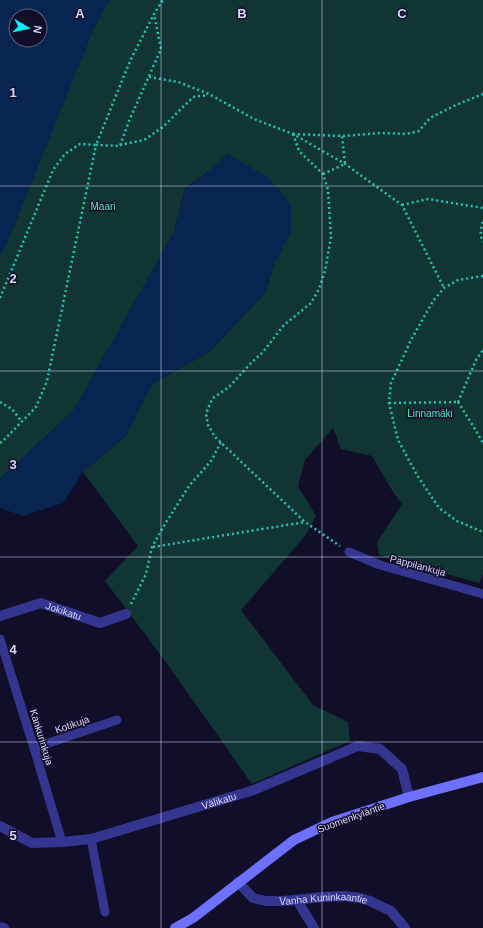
<svg xmlns="http://www.w3.org/2000/svg" width="483" height="928" viewBox="0 0 483 928" font-family="Arial,sans-serif">
	<style>
		.green { fill: #103532 }
		.water { fill: #072550; fill-rule: evenodd }
		.lines { fill: none; stroke-linecap: round; stroke-linejoin: round }
		.path { stroke: #23c7b6; stroke-width: 2.5; stroke-dasharray: 2 3; stroke-linecap: butt }
		.lane { stroke: #34358e; stroke-width: 9 }
		.street { stroke: #34358e; stroke-width: 10 }
		.secondary { stroke: #6e70ff; stroke-width: 10 }
		.grid { fill: none; stroke: #dad7ff; stroke-width: 1; stroke-opacity: 0.55 }
		.labels { text-anchor: middle; stroke-width: 3; stroke-linejoin: round; paint-order: stroke }
		.park-label { font-size: 10px; fill: #56ecc0; stroke: #110e2a }
		.street-label { font-size: 10px; fill: #dad7ff; stroke: #110e2a }
		.grid-label { font-size: 13px; text-anchor: middle; font-weight: bold; fill: #dad7ff; stroke: #110e2a; stroke-width: 3; stroke-linejoin: round; paint-order: stroke }
	</style>
	<rect width="100%" height="100%" fill="#110e2a"/>
	<!-- green -->
	<path class="green" d="M 109,0 L 483,0 L 483,574 L 479,583 L 379,555 L 377,542 L 402,504 L 393,492 L 372,456 L 341,449 L 333,428 L 305,460 L 298,486 L 316,516 L 306,535 L 241,610 L 313,705 L 348,722 L 350,741 L 252,784 L 163,658 L 105,581 L 138,546 L 83,472 L 126,436 L 152,384 L 209,352 L 265,293 L 275,263 L 228,154 L 209,171 L 185,188 L 174,232 L 74,410 L 0,479 L 0,256 L 6,245 L 93,30 Z"/>
	<!-- water -->
	<g class="water">
		<path d="M 0,0 L 109,0 L 93,30 L 6,245 L 0,256 ZM 16,16 L 40,16 L 40,40 L 16,40 Z"/>
		<path d="M 228,154 L 269,178 L 291,204 L 291,231 L 275,263 L 265,293 L 209,352 L 152,384 L 126,436 L 83,472 L 63,503 L 23,516 L 0,508 L 0,479 L 74,410 L 174,232 L 185,189 L 209,171 Z"/>
	</g>
	<g class="lines">
		<!-- path -->
		<g class="path">
			<path d="M 149,77 L 178,82 L 209,94 L 254,119 L 293,134 L 345,164 L 402,205 L 444,288"/>
			<path d="M 293,134 L 299,151 L 323,174 L 328,190 L 331,237 L 325,271 L 319,289 L 311,303 L 284,325 L 263,352 L 251,363 L 229,387 L 213,398 L 209,406 L 206,414 L 208,425 L 215,437 L 305,522 L 340,546"/>
			<path d="M 293,134 L 342,136 L 381,133 L 406,134 L 419,131 L 430,118 L 456,105 L 483,94"/>
			<path d="M 120,145 L 144,140 L 163,127 L 193,97 L 208,95"/>
			<path d="M 323,174 L 345,164 L 342,136"/>
			<path d="M 402,205 L 428,199 L 483,208"/>
			<path d="M 483,222 C 480,229 480,236 483,242"/>
			<path d="M 483,276 L 458,280 L 444,288 L 433,301 L 411,340 L 391,383 L 389,403 L 398,440 L 417,475 L 439,508 L 457,521 L 483,532"/>
			<path d="M 0,298 L 53,170 L 65,154 L 80,144 L 96,145 L 130,61 L 154,14 L 163,0"/>
			<path d="M 0,402 L 12,409 L 22,422"/>
			<path d="M 458,402 L 476,360 L 483,350"/>
			<path d="M 458,402 L 475,429 L 483,443"/>
			<path d="M 389,403 L 458,402"/>
			<path d="M 0,443 L 3,441 L 36,407 L 47,381 L 96,145 L 120,146 L 129,121 L 161,49 L 154,14"/>
			<path d="M 153,547 L 305,522"/>
			<path d="M 131,604 L 146,574 L 152,547 L 165,524 L 189,486 L 211,461 L 221,442"/>
		</g>
		<!-- lane -->
		<g class="lane">
			<path d="M 349,552 L 380,565 L 483,594"/>
			<path d="M 0,639 L 34,748 L 62,842"/>
			<path d="M 34,748 L 117,720"/>
			<path d="M 91,839 L 105,912"/>
		</g>
		<!-- street -->
		<g class="street">
			<path id="s1" d="M 0,616 L 41,603 L 100,623 L 126,614"/>
			<path id="s2" d="M 0,826 L 32,843 L 62,842 L 91,839 L 254,790 L 358,746 L 380,749 L 402,769 L 409,797"/>
			<path id="s3" d="M 238,882 L 253,898 L 266,901 L 283,901 L 323,897 L 344,896 L 360,898 L 370,901 L 391,911 L 405,928"/>
			<path d="M 297,900 L 314,928"/>
			<path d="M 0,927 L 4,928"/>
		</g>
		<!-- secondary -->
		<path class="secondary" d="M 175,928 L 193,918 L 294,840 L 332,822 L 409,797 L 483,777"/>
	</g>
	<!-- grid -->
	<path class="grid" d="M 161,0 L 161,928M 322,0 L 322,928M 0,186 L 483,186M 0,371 L 483,371M 0,557 L 483,557M 0,742 L 483,742"/>
	<g class="labels">
		<!-- park labels -->
		<g class="park-label">
			<text x="103" y="210">Maari</text>
			<text x="430" y="417">Linnamäki</text>
		</g>
		<!-- street labels -->
		<g class="street-label">
			<text transform="translate(418 565) rotate(15)" y="4">Pappilankuja</text>
			<text dy="4" stroke="none"><textPath href="#s1" startOffset="67">Jokikatu</textPath></text>
			<text transform="translate(72 724) rotate(-19)" y="4">Kotikuja</text>
			<text transform="translate(42 737) rotate(73)" y="4">Kankurinkuja</text>
			<text dy="4" stroke="none"><textPath href="#s2" startOffset="229">Välikatu</textPath></text>
			<text transform="translate(351 817) rotate(-20)" y="4">Suomenkyläntie</text>
			<text dy="4" stroke="none"><textPath href="#s3" startOffset="93">Vanha Kuninkaantie</textPath></text>
		</g>
	</g>
	<g class="grid-label">
		<text x="80" y="18">A</text>
		<text x="242" y="18">B</text>
		<text x="402" y="18">C</text>
		<text x="13" y="97">1</text>
		<text x="13" y="283">2</text>
		<text x="13" y="469">3</text>
		<text x="13" y="654">4</text>
		<text x="13" y="840">5</text>
	</g>
	<!-- north arrow -->
	<g transform="translate(28 28) rotate(99)"><circle r="19" fill="#110e2a" stroke="#615e7f"/>
	<path d="M0-3L7 15L0 10L-7 15Z" fill="#03f1ff"/>
	<text y="-6" font-size="11" font-weight="bold" text-anchor="middle" fill="#dad7ff">N</text>
	</g>
</svg>
